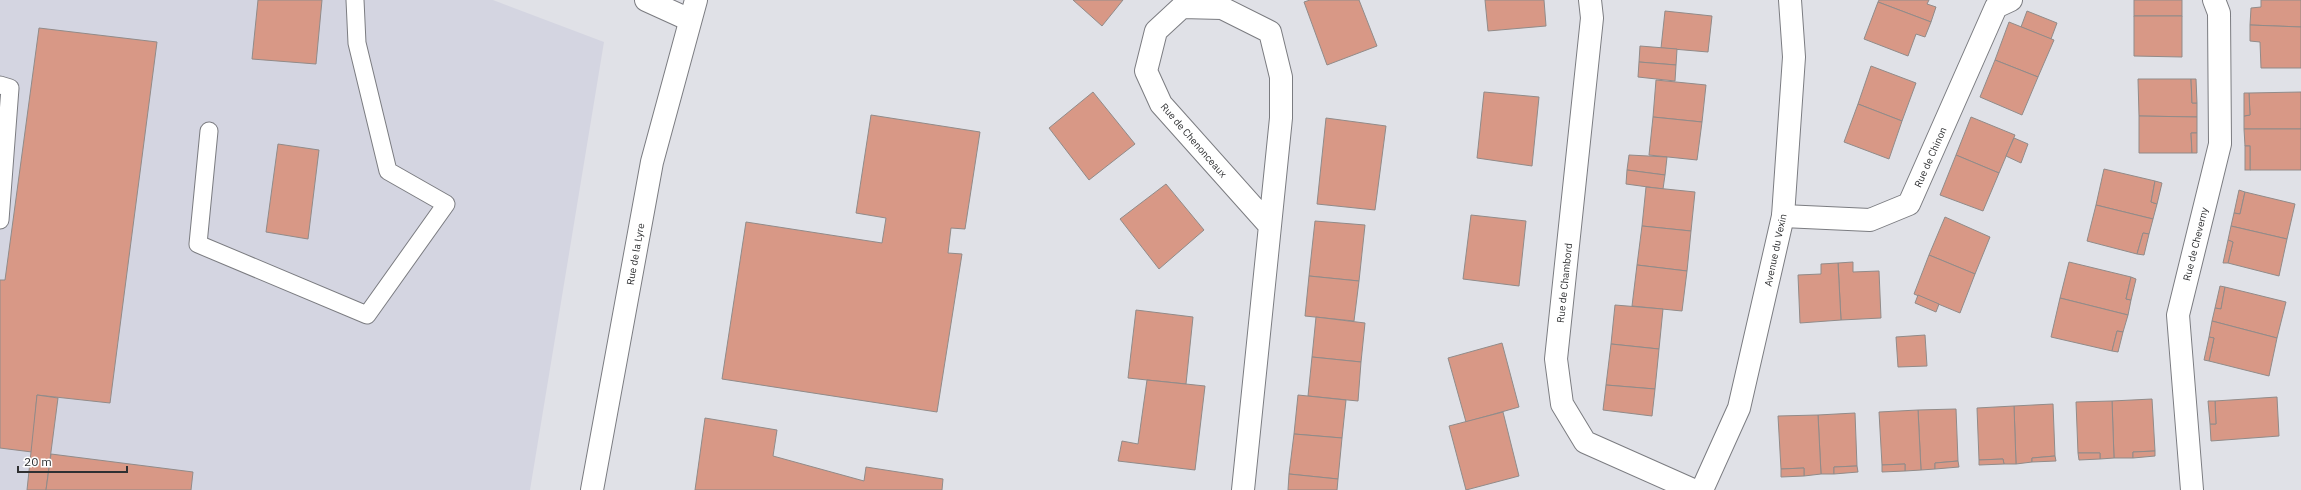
<svg xmlns="http://www.w3.org/2000/svg" width="2301" height="490" viewBox="0 0 2301 490" font-family="'IBM Plex Sans',sans-serif">
	<style>
		.built { fill: #d4d5e1 }
		.building { fill: #d89886; stroke: #918b89 }
		.lines { fill: none; stroke-linecap: round; stroke-linejoin: round }
		.lane-casing { stroke: #7b7c81; stroke-width: 19 }
		.street-casing { stroke: #7b7c81; stroke-width: 24 }
		.lane { stroke: #fff; stroke-width: 17 }
		.street { stroke: #fff; stroke-width: 22 }
		.labels { text-anchor: middle; stroke-width: 3; stroke-linejoin: round; paint-order: stroke }
		.street-label { font-size: 10px; fill: #2f3032; stroke: #fff }
	</style>
	<rect width="100%" height="100%" fill="#e0e1e7"/>
	<!-- built -->
	<path class="built" d="M 0,0 L 493,0 L 604,42 L 530,490 L 0,490 Z"/>
	<!-- building -->
	<g class="building">
		<path d="M 258,0 L 322,0 L 316,64 L 252,59 Z"/>
		<path d="M 1073,0 L 1123,0 L 1102,26 Z"/>
		<path d="M 1310,0 L 1359,0 L 1377,46 L 1327,65 L 1304,2 Z"/>
		<path d="M 1485,0 L 1544,0 L 1546,26 L 1488,31 Z"/>
		<path d="M 1879,0 L 1929,0 L 1927,4 L 1936,7 L 1931,22 L 1878,2 Z"/>
		<rect x="2134" y="0" width="48" height="16"/>
		<path d="M 2261,0 L 2301,0 L 2301,27 L 2250,25 L 2251,8 L 2261,7 Z"/>
		<path d="M 1878,2 L 1931,22 L 1925,37 L 1916,34 L 1908,56 L 1864,39 Z"/>
		<path d="M 1665,11 L 1712,16 L 1708,52 L 1661,48 Z"/>
		<path d="M 2027,11 L 2057,23 L 2051,39 L 2021,27 Z"/>
		<path d="M 2134,16 L 2182,16 L 2182,57 L 2134,56 Z"/>
		<path d="M 2009,22 L 2054,40 L 2038,77 L 1995,60 Z"/>
		<path d="M 2250,25 L 2301,27 L 2301,68 L 2261,68 L 2260,42 L 2250,41 Z"/>
		<path d="M 39,28 L 157,42 L 110,403 L 37,395 L 32,452 L 0,448 L 0,280 L 5,280 Z"/>
		<path d="M 1640,46 L 1677,49 L 1676,65 L 1639,62 Z"/>
		<path d="M 1995,60 L 2038,77 L 2022,115 L 1980,97 Z"/>
		<path d="M 1639,62 L 1676,65 L 1675,81 L 1638,77 Z"/>
		<path d="M 1871,66 L 1916,83 L 1902,121 L 1858,104 Z"/>
		<path d="M 2138,79 L 2191,79 L 2192,103 L 2197,103 L 2197,117 L 2139,116 Z"/>
		<path d="M 2191,79 L 2196,79 L 2197,103 L 2192,103 Z"/>
		<path d="M 1656,80 L 1706,85 L 1702,122 L 1653,117 Z"/>
		<path d="M 1093,92 L 1135,144 L 1089,180 L 1049,128 Z"/>
		<path d="M 1484,92 L 1539,97 L 1532,166 L 1477,158 Z"/>
		<path d="M 2301,92 L 2301,129 L 2244,129 L 2244,116 L 2250,115 L 2249,93 Z"/>
		<path d="M 2244,93 L 2249,93 L 2250,115 L 2244,116 Z"/>
		<path d="M 1858,104 L 1902,121 L 1889,159 L 1844,142 Z"/>
		<path d="M 871,115 L 980,132 L 965,229 L 951,228 L 948,253 L 962,254 L 937,412 L 722,379 L 746,222 L 882,243 L 886,218 L 856,213 Z"/>
		<path d="M 2139,116 L 2197,117 L 2197,133 L 2191,133 L 2192,153 L 2139,153 Z"/>
		<path d="M 1653,117 L 1702,122 L 1697,160 L 1649,155 Z"/>
		<path d="M 1971,117 L 2015,135 L 1999,173 L 1956,155 Z"/>
		<path d="M 1326,118 L 1386,126 L 1375,210 L 1317,204 Z"/>
		<path d="M 2244,129 L 2301,129 L 2301,170 L 2250,170 L 2250,146 L 2245,146 Z"/>
		<path d="M 2191,133 L 2197,133 L 2197,153 L 2192,153 Z"/>
		<path d="M 2014,138 L 2028,144 L 2021,163 L 2006,156 Z"/>
		<path d="M 278,144 L 319,150 L 308,239 L 266,232 Z"/>
		<rect x="2245" y="146" width="5" height="24"/>
		<path d="M 1629,155 L 1667,157 L 1665,175 L 1627,170 Z"/>
		<path d="M 1956,155 L 1999,173 L 1983,211 L 1940,195 Z"/>
		<path d="M 2104,169 L 2155,181 L 2151,202 L 2157,204 L 2153,219 L 2096,205 Z"/>
		<path d="M 1627,170 L 1665,175 L 1663,189 L 1626,184 Z"/>
		<path d="M 2155,181 L 2162,183 L 2157,204 L 2151,202 Z"/>
		<path d="M 1166,184 L 1204,230 L 1159,269 L 1120,219 Z"/>
		<path d="M 1646,187 L 1695,192 L 1691,231 L 1642,226 Z"/>
		<path d="M 2239,190 L 2245,192 L 2240,214 L 2234,213 Z"/>
		<path d="M 2245,192 L 2295,204 L 2287,239 L 2231,226 L 2234,213 L 2240,214 Z"/>
		<path d="M 2096,205 L 2153,219 L 2149,234 L 2143,233 L 2137,254 L 2087,241 Z"/>
		<path d="M 1471,215 L 1526,221 L 1519,286 L 1463,279 Z"/>
		<path d="M 1945,217 L 1990,237 L 1975,274 L 1929,255 Z"/>
		<path d="M 1315,221 L 1365,225 L 1359,281 L 1309,276 Z"/>
		<path d="M 1642,226 L 1691,231 L 1687,271 L 1637,265 Z"/>
		<path d="M 2231,226 L 2287,239 L 2279,276 L 2228,263 L 2233,242 L 2228,240 Z"/>
		<path d="M 2143,233 L 2149,234 L 2144,255 L 2137,254 Z"/>
		<path d="M 2228,240 L 2233,242 L 2228,263 L 2223,263 Z"/>
		<path d="M 1929,255 L 1975,274 L 1960,313 L 1914,294 Z"/>
		<path d="M 1853,262 L 1853,272 L 1879,271 L 1881,318 L 1841,320 L 1838,263 Z"/>
		<path d="M 2069,262 L 2131,277 L 2126,299 L 2131,300 L 2128,315 L 2060,298 Z"/>
		<path d="M 1838,263 L 1841,320 L 1800,323 L 1798,275 L 1821,274 L 1821,264 Z"/>
		<path d="M 1637,265 L 1687,271 L 1682,311 L 1632,306 Z"/>
		<path d="M 1309,276 L 1359,281 L 1354,321 L 1305,316 Z"/>
		<path d="M 2131,277 L 2136,279 L 2131,300 L 2126,299 Z"/>
		<path d="M 2220,286 L 2225,287 L 2221,309 L 2215,308 Z"/>
		<path d="M 2225,287 L 2286,302 L 2277,338 L 2212,321 L 2215,308 L 2221,309 Z"/>
		<path d="M 1918,295 L 1939,304 L 1936,312 L 1915,303 Z"/>
		<path d="M 2060,298 L 2128,315 L 2123,332 L 2117,331 L 2112,351 L 2051,337 Z"/>
		<path d="M 1615,305 L 1663,309 L 1659,349 L 1611,344 Z"/>
		<path d="M 1136,310 L 1193,317 L 1186,384 L 1128,378 Z"/>
		<path d="M 1316,317 L 1365,323 L 1361,362 L 1312,357 Z"/>
		<path d="M 2212,321 L 2277,338 L 2269,376 L 2209,361 L 2214,338 L 2209,337 Z"/>
		<path d="M 2117,331 L 2123,332 L 2118,352 L 2112,351 Z"/>
		<path d="M 1925,335 L 1927,366 L 1898,367 L 1896,337 Z"/>
		<path d="M 2209,337 L 2214,338 L 2209,361 L 2204,360 Z"/>
		<path d="M 1502,343 L 1519,407 L 1466,422 L 1448,358 Z"/>
		<path d="M 1611,344 L 1659,349 L 1655,389 L 1606,385 Z"/>
		<path d="M 1312,357 L 1361,362 L 1358,401 L 1308,396 Z"/>
		<path d="M 1147,380 L 1205,386 L 1195,470 L 1118,461 L 1122,441 L 1138,444 Z"/>
		<path d="M 1606,385 L 1655,389 L 1652,416 L 1603,410 Z"/>
		<path d="M 37,395 L 58,398 L 46,490 L 27,490 Z"/>
		<path d="M 1298,395 L 1346,400 L 1342,438 L 1294,434 Z"/>
		<path d="M 2277,397 L 2279,436 L 2211,441 L 2210,424 L 2216,424 L 2215,401 Z"/>
		<path d="M 2152,399 L 2155,451 L 2133,452 L 2133,458 L 2114,458 L 2112,401 Z"/>
		<path d="M 2112,401 L 2114,458 L 2100,459 L 2100,453 L 2078,453 L 2076,402 Z"/>
		<path d="M 2208,401 L 2215,401 L 2216,424 L 2210,424 Z"/>
		<path d="M 2053,404 L 2055,456 L 2032,458 L 2032,462 L 2016,464 L 2014,406 Z"/>
		<path d="M 2014,406 L 2016,464 L 2004,464 L 2003,459 L 1979,460 L 1977,408 Z"/>
		<path d="M 1956,409 L 1958,461 L 1935,463 L 1935,469 L 1921,470 L 1918,410 Z"/>
		<path d="M 1918,410 L 1921,470 L 1905,471 L 1905,464 L 1882,465 L 1879,412 Z"/>
		<path d="M 1503,412 L 1519,476 L 1466,490 L 1449,426 Z"/>
		<path d="M 1855,413 L 1857,466 L 1834,467 L 1834,474 L 1821,474 L 1818,415 Z"/>
		<path d="M 1818,415 L 1821,474 L 1804,476 L 1804,468 L 1781,469 L 1778,416 Z"/>
		<path d="M 705,418 L 777,430 L 773,456 L 864,481 L 866,467 L 943,479 L 942,490 L 695,490 Z"/>
		<path d="M 1294,434 L 1342,438 L 1338,479 L 1289,474 Z"/>
		<path d="M 2155,451 L 2155,456 L 2133,458 L 2133,452 Z"/>
		<path d="M 2078,453 L 2100,453 L 2100,459 L 2079,460 Z"/>
		<path d="M 51,454 L 193,472 L 191,490 L 46,490 Z"/>
		<path d="M 2055,456 L 2056,461 L 2032,462 L 2032,458 Z"/>
		<path d="M 2003,459 L 2004,464 L 1979,465 L 1979,460 Z"/>
		<path d="M 1958,461 L 1959,467 L 1935,469 L 1935,463 Z"/>
		<path d="M 1905,464 L 1905,471 L 1882,472 L 1882,465 Z"/>
		<path d="M 1857,466 L 1858,472 L 1834,474 L 1834,467 Z"/>
		<path d="M 1804,468 L 1804,476 L 1781,477 L 1781,469 Z"/>
		<path d="M 1289,474 L 1338,479 L 1337,490 L 1288,490 Z"/>
	</g>
	<g class="lines">
		<!-- lane casing -->
		<g class="lane-casing">
			<g id="lane">
				<path d="M 0,85 L 10,88 L 0,220"/>
				<path d="M 209,131 L 198,244 L 367,315 L 446,204 L 388,171 L 357,43 L 355,0"/>
			</g>
		</g>
		<!-- street casing -->
		<g class="street-casing">
			<g id="street">
				<path d="M 646,0 L 690,20"/>
				<path d="M 1590,0 L 1592,18 L 1556,359 L 1562,404 L 1585,442 L 1693,490"/>
				<path d="M 1783,216 L 1870,220 L 1909,204 L 1996,7 L 2011,0"/>
				<path d="M 592,490 L 652,162 L 696,0"/>
				<path d="M 1243,490 L 1281,118 L 1281,77 L 1270,32 L 1222,8 L 1182,7 L 1156,31 L 1146,71 L 1161,104 L 1270,226"/>
				<path d="M 1702,490 L 1739,408 L 1783,216 L 1794,57 L 1790,0"/>
				<path d="M 2192,490 L 2178,315 L 2220,144 L 2219,13 L 2214,0"/>
			</g>
		</g>
		<!-- lane -->
		<use href="#lane" class="lane"/>
		<!-- street -->
		<use href="#street" class="street"/>
	</g>
	<g class="labels">
		<!-- street labels -->
		<g class="street-label">
			<text transform="translate(1194 140) rotate(49)" y="4">Rue de Chenonceaux</text>
			<text transform="translate(1930 157) rotate(-66)" y="4">Rue de Chinon</text>
			<text transform="translate(2195 244) rotate(-76)" y="4">Rue de Cheverny</text>
			<text transform="translate(1775 250) rotate(-78)" y="4">Avenue du Vexin</text>
			<text transform="translate(635 254) rotate(-80)" y="4">Rue de la Lyre</text>
			<text transform="translate(1564 283) rotate(-84)" y="4">Rue de Chambord</text>
		</g>
	</g>
	<!-- scale -->
	<path d="M18 466v6h109v-6" fill="none" stroke="#2f3032" stroke-width="2"/>
	<text x="24" y="466" font-size="12" fill="#2f3032" stroke="#ffffff" stroke-width="3" paint-order="stroke">20 m</text>
</svg>
